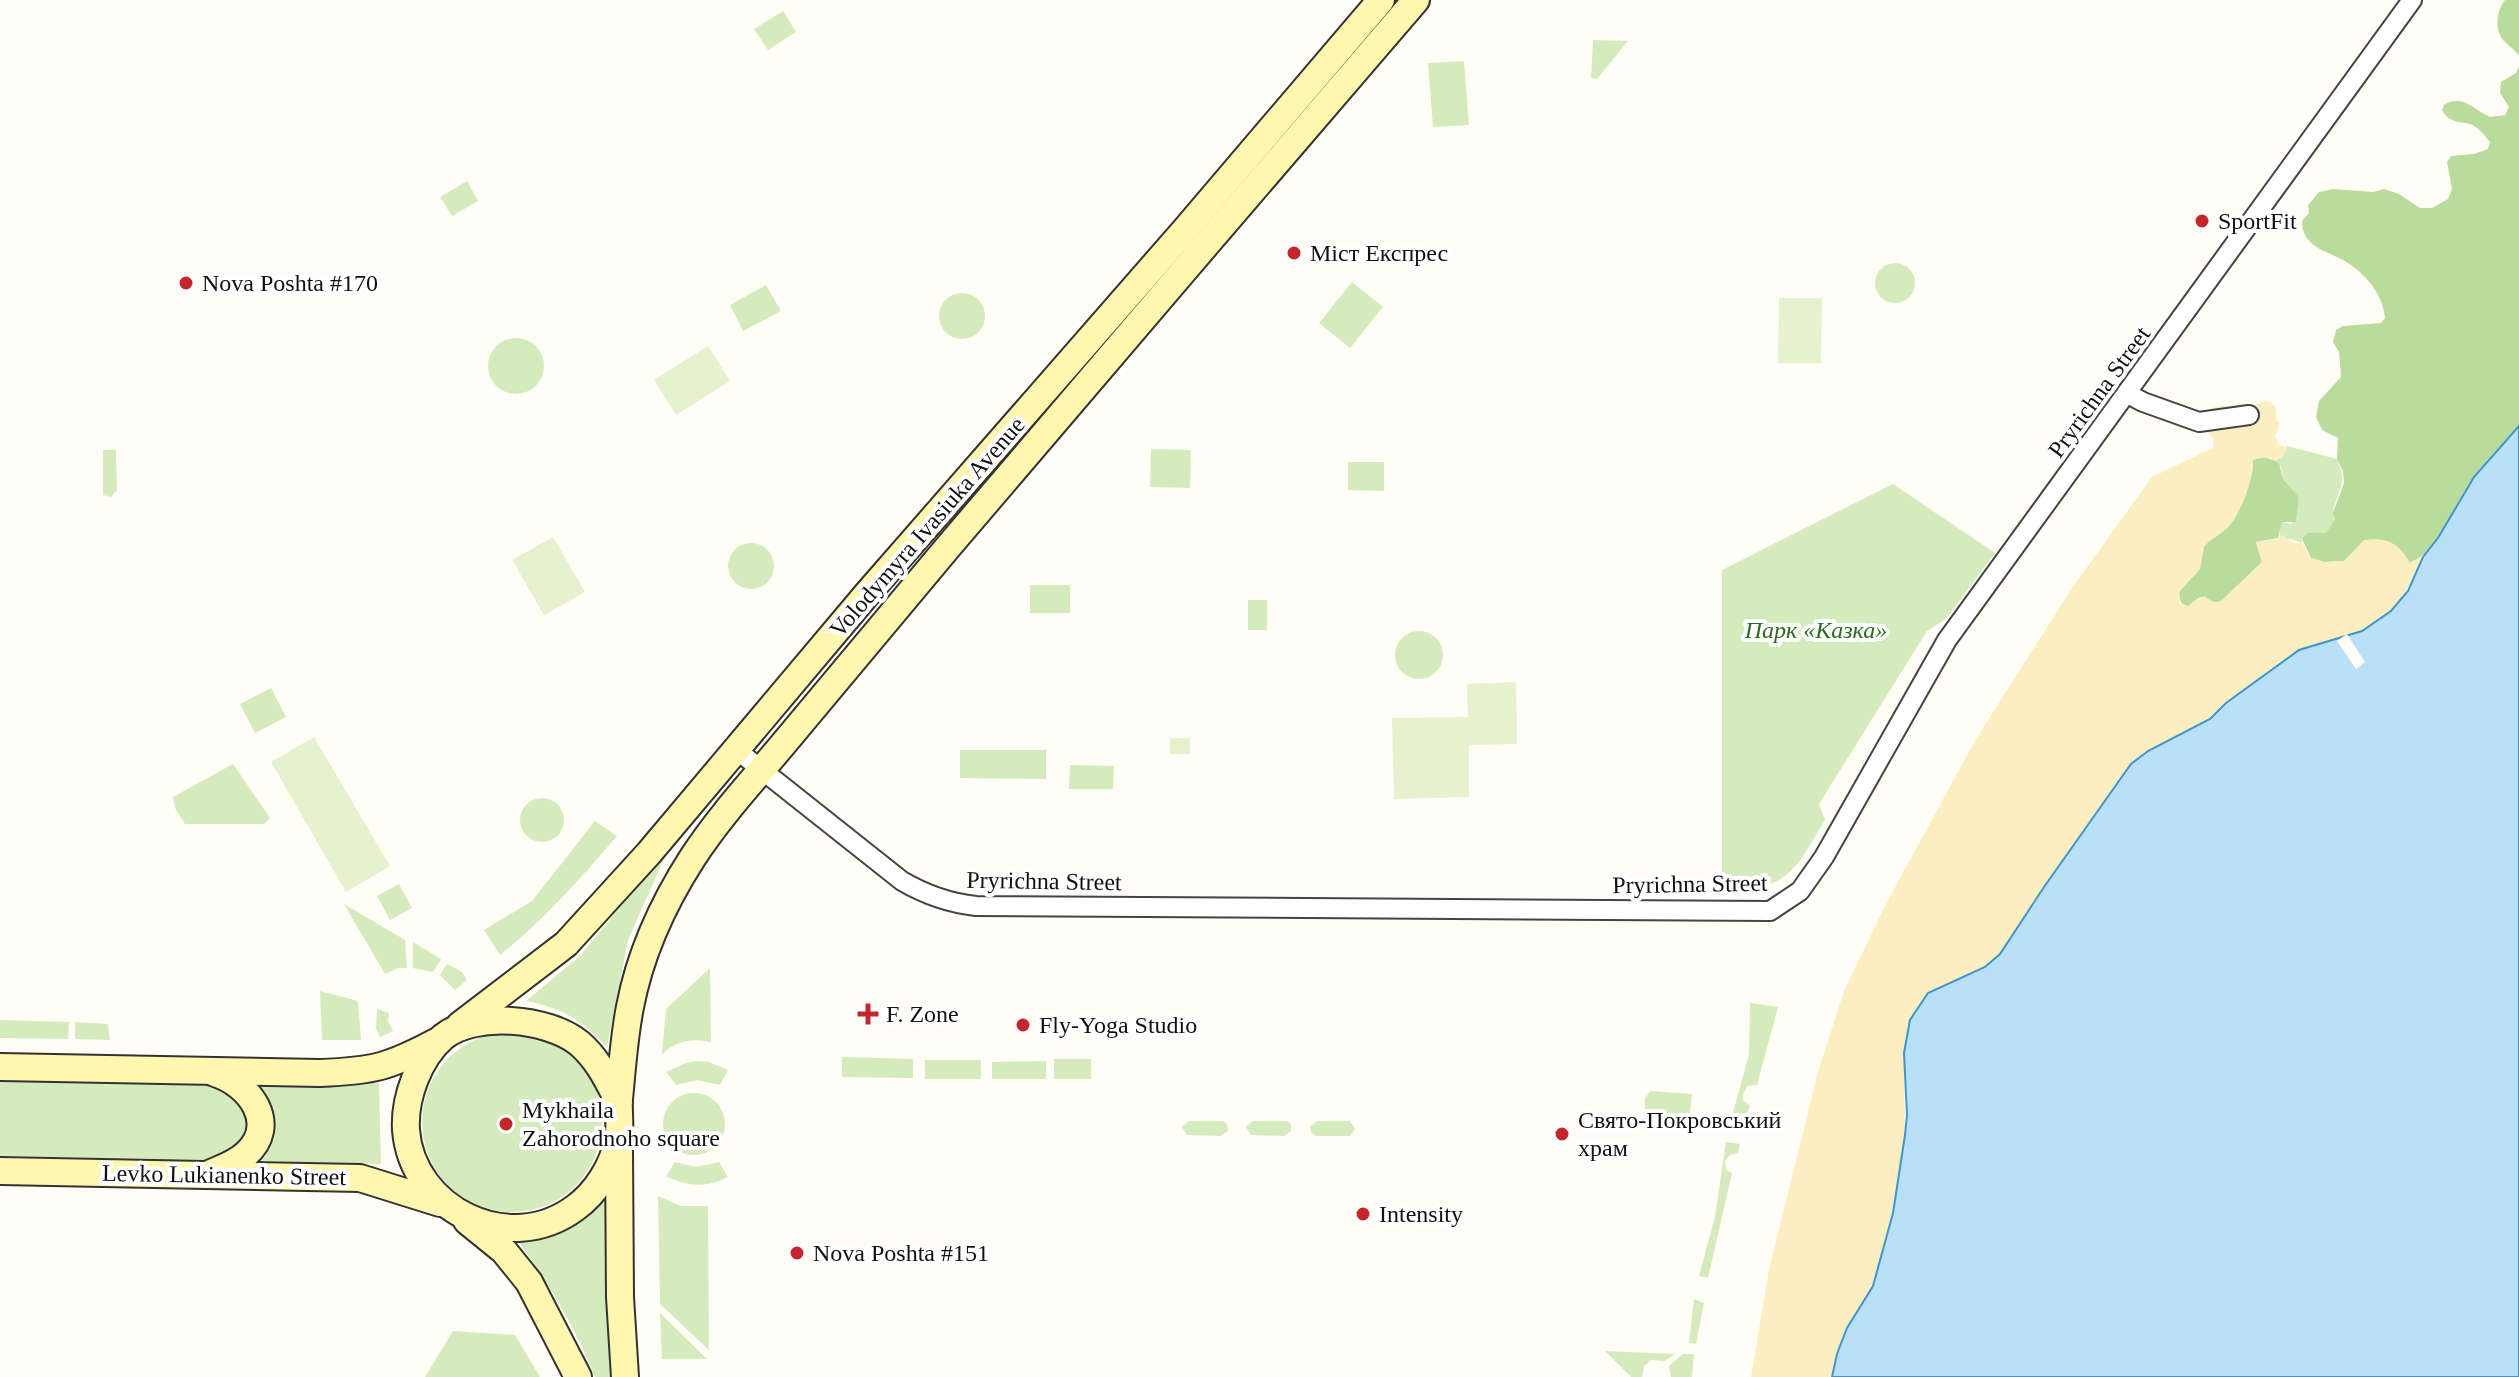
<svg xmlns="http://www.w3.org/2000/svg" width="2519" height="1377" viewBox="0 0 2519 1377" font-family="'Times New Roman',serif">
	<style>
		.green { fill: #d5ebbd }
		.forest { fill: #b9dc9c }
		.sand { fill: #fbeec1 }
		.pitch { fill: #e6f2cf }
		.water { fill: #b9e0f7; stroke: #3f96cf; stroke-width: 2 }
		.pier { fill: #fffdf5 }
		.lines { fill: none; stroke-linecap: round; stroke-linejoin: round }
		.minor-casing { stroke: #444; stroke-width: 22 }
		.secondary-casing { stroke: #333; stroke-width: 30 }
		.minor { stroke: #fff; stroke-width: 18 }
		.secondary { stroke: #fff6b0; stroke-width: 26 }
		.poi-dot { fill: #c4262e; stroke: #fff; stroke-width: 3 }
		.labels { text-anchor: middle; stroke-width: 8; stroke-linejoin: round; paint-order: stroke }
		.poi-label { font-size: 24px; fill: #111; stroke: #fff; text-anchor: start }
		.street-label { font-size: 24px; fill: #111; stroke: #fff }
		.park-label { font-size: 24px; font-style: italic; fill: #2f6b1f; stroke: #fff }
	</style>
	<rect width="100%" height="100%" fill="#fffdf5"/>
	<!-- green -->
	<g class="green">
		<path d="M 783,11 L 796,32 L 768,50 L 754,29 Z"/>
		<path d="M 1593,40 L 1628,41 L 1597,79 L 1591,78 Z"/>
		<path d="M 1464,61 L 1469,125 L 1433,127 L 1428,63 Z"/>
		<path d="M 467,181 L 478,201 L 452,216 L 440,197 Z"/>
		<circle cx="1895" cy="283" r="20"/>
		<path d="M 1352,282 L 1383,307 L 1350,348 L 1319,323 Z"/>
		<path d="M 766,285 L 781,311 L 743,331 L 730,305 Z"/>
		<circle cx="962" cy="316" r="23"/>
		<circle cx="516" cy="366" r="28"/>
		<path d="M 2287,446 L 2337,459 C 2352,491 2328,496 2335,521 L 2326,533 L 2307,533 L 2302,539 L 2302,543 L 2280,536 L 2280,524 L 2282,522 L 2291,524 L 2296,515 L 2299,497 L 2283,479 L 2281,467 L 2275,461 L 2284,455 Z"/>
		<path d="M 1151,449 L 1191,450 L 1190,488 L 1150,487 Z"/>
		<path d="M 103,450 L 116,450 L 117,490 L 111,497 L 103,495 Z"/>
		<path d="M 1348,462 L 1384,462 L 1384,491 L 1348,490 Z"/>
		<path d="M 1893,484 L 1995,553 L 1946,619 L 1927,631 L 1819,804 L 1825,820 C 1792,875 1789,888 1722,891 L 1722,570 Z"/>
		<circle cx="751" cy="566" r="23"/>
		<rect x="1030" y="585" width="40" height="28"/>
		<rect x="1248" y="600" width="19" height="30"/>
		<circle cx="1419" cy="655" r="24"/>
		<path d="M 271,688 L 286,717 L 255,733 L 240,704 Z"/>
		<path d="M 960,750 L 1046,750 L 1046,779 L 960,778 Z"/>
		<path d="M 233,764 L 270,818 L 264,824 L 185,824 L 175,808 L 173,797 Z"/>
		<path d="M 1070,765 L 1114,766 L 1113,789 L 1069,789 Z"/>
		<circle cx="542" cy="820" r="22"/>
		<path d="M 595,821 L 617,836 C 580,879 544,920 500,955 L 484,930 L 532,901 Z"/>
		<path d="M 670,845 L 628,940 L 607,1047 C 578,1019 566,1009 526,1001 L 581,955 Z"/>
		<path d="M 399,884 L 412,908 L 390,920 L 377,896 Z"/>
		<path d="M 344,904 L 405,940 L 407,968 L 398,968 L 385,974 Z"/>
		<path d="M 413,942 L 441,959 L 433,972 L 413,968 Z"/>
		<path d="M 447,964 L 462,972 L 467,980 L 455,990 L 440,975 Z"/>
		<path d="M 710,968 L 711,1042 C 691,1038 677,1041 662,1054 L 666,1009 Z"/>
		<path d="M 320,991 L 358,1001 L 361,1040 L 322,1040 Z"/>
		<path d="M 1750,1003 L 1778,1007 L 1757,1085 L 1748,1086 L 1743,1094 L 1743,1100 L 1750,1106 L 1747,1113 L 1732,1116 L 1749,1055 Z"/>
		<path d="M 377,1009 L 389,1013 L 388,1021 L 393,1031 L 380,1037 L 376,1028 Z"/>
		<path d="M 0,1020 L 69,1022 L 68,1039 L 0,1038 Z"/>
		<path d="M 75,1022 L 108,1024 L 110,1040 L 75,1039 Z"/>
		<circle cx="512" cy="1122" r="90"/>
		<path d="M 842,1057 L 913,1059 L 913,1078 L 842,1077 Z"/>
		<rect x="1054" y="1059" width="37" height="20"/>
		<rect x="925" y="1060" width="56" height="19"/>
		<path d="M 697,1061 L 709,1062 L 728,1070 L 720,1085 L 697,1080 L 676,1085 L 666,1072 L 686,1063 Z"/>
		<path d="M 1046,1061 L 1046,1079 L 992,1079 L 992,1062 Z"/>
		<path d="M 0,1080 L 210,1083 L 242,1094 L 252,1132 L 220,1161 L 0,1156 Z"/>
		<path d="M 379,1083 L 381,1164 L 251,1161 L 252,1084 Z"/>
		<path d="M 1651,1091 L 1692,1094 L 1688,1129 L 1684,1132 L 1650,1126 L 1645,1121 L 1645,1098 Z"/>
		<circle cx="694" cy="1124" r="31"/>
		<path d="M 1189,1121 L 1223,1121 L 1227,1124 L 1228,1131 L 1220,1136 L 1187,1135 L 1182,1127 Z"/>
		<path d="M 1253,1121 L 1287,1121 L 1291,1124 L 1291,1131 L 1284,1136 L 1251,1135 L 1246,1127 Z"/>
		<path d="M 1317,1121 L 1350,1121 L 1355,1129 L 1350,1136 L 1316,1136 L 1311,1132 L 1310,1127 Z"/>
		<path d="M 1726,1142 L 1740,1144 L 1738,1153 L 1730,1155 L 1725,1161 L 1726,1170 L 1732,1173 L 1708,1278 L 1699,1276 L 1715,1217 Z"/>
		<path d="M 675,1162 L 696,1167 L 719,1162 L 728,1177 C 706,1188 688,1187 666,1176 Z"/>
		<path d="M 658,1196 L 681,1206 L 708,1206 L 709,1350 L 660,1304 Z"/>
		<path d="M 605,1199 L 613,1377 L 595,1377 C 575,1327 549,1284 518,1241 C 557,1232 576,1228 605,1199 Z"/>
		<path d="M 1694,1299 L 1704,1303 L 1696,1344 L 1689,1343 Z"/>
		<path d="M 660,1313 L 707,1359 L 662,1359 Z"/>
		<path d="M 453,1331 L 515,1335 L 540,1377 L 425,1377 Z"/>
		<path d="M 1605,1351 L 1675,1354 L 1665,1361 L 1651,1360 L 1644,1366 L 1642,1377 L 1631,1377 Z"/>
		<path d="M 1683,1354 L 1694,1354 L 1692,1377 L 1671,1377 L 1669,1366 Z"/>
	</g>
	<!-- forest -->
	<g class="forest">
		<path d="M 2505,0 L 2519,0 L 2519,56 C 2514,49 2510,47 2505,42 C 2494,32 2496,11 2505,0 Z"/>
		<path d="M 2519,66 L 2519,426 C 2506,445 2487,459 2473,478 C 2452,506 2444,547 2410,563 L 2365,540 L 2344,561 L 2325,562 L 2311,558 L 2302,539 L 2307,533 L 2326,533 L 2335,520 L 2333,513 L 2344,483 L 2343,471 L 2337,459 L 2338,438 L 2322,430 L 2316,417 L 2319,401 L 2341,377 L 2339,352 L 2333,342 L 2336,330 L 2343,326 L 2381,323 L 2385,318 C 2383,296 2369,278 2351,265 C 2332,251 2302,250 2302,221 L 2309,213 L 2308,205 L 2319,192 L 2333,189 L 2373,192 L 2384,189 L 2399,194 L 2420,208 L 2432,208 L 2448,199 L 2452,189 L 2447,162 L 2451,156 L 2474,154 L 2488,149 L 2490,142 C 2485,136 2479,127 2470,124 C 2458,121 2449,123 2442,110 L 2444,105 C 2462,93 2474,110 2490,117 L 2505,115 L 2509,107 L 2500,93 L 2501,82 L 2516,73 Z"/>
		<path d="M 2259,457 L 2269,458 L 2279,463 L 2283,479 L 2299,497 L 2296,522 L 2282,522 L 2278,538 L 2256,542 L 2262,562 L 2223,600 L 2216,603 L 2200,597 L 2188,606 L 2183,605 C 2170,587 2194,582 2200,566 C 2202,560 2201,553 2204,546 C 2211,538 2222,534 2229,526 C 2240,513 2254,478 2253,460 Z"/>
	</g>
	<!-- sand -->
	<path class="sand" d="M 2266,401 L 2271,402 L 2276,409 L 2276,419 L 2280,424 L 2275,436 L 2279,445 L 2286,447 L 2286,453 L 2275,461 L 2264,457 L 2253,460 C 2254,478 2241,513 2229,526 C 2222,534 2211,538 2204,547 L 2200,569 L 2179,592 L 2180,603 L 2188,606 L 2204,596 L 2213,602 L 2220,602 L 2262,562 L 2256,542 L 2273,540 L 2283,535 L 2294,543 L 2302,543 L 2311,558 L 2325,562 L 2344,561 L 2364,540 C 2387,537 2399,543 2410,563 L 2423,557 C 2405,594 2393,621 2350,634 C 2344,635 2340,640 2334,641 C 2315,645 2299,651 2283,661 C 2257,677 2235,700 2211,719 C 2187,737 2155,746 2131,764 L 2044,887 L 2000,954 L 1985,967 L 1927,993 L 1910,1020 L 1904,1075 L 1905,1135 L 1893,1213 L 1873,1286 L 1847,1328 L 1837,1354 L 1832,1377 L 1751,1377 L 1769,1270 L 1818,1072 L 1844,991 L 1887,902 L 1976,739 L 2072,588 L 2152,477 L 2213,448 L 2214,438 L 2203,428 L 2200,416 C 2213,402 2229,407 2246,406 C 2253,405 2260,403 2266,401 Z"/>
	<!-- pitch -->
	<g class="pitch">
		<path d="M 1779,298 L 1822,298 L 1821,363 L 1778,363 Z"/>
		<path d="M 708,346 L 730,381 L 676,415 L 654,380 Z"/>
		<path d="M 553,537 L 585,592 L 544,615 L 512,560 Z"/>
		<path d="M 1516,682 L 1517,744 L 1469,745 L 1469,797 L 1394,799 L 1392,718 L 1468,717 L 1467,684 Z"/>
		<path d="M 314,737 L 390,866 L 346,892 L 271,762 Z"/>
		<rect x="1170" y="738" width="20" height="16"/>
	</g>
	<!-- water -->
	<path class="water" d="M 2519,426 L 2519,1377 L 1832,1377 L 1837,1354 L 1847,1328 L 1873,1286 L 1893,1213 L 1905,1135 L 1907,1115 L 1904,1053 L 1910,1020 L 1928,993 L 1985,967 L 2000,954 L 2044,887 L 2131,764 L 2148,751 L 2210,719 L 2226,703 L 2299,650 L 2362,631 L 2391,611 L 2408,591 L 2423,557 L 2438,538 L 2474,477 Z"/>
	<!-- pier -->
	<path class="pier" d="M 2347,634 L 2365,662 L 2356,669 L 2337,641 Z"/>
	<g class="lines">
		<!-- minor casing -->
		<g class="minor-casing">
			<g id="minor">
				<path d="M 2128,394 L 2143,402 L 2199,422 L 2249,415"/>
				<path d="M 738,751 L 902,881 C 926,895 948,903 976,906 L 1770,911 L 1800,891 L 1824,857 L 1947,640 L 2412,0"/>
			</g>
		</g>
		<!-- secondary casing -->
		<g class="secondary-casing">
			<g id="secondary">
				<path d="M 460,1025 L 566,944 L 649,853 L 867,594 L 1185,230 L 1381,0"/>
				<path d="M 0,1067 L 320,1073 C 373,1071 389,1067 436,1042"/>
				<path d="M 619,1102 C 608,1081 598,1059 579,1043 C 548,1018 475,1011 443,1037 C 419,1058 404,1098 406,1130 C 412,1210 509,1257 575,1208 C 596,1193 613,1166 618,1140 C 621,1127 618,1113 619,1099 C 622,1069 624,1037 630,1007 C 640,954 664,902 693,857 C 721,814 757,776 790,736 C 842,673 895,610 948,547 C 1104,364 1259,182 1416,0"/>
				<path d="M 619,1151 L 620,1297 L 625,1377"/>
				<path d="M 0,1171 L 360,1178 L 440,1203"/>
				<path d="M 211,1173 C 223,1168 235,1164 245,1155 C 280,1125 250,1084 215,1073"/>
				<path d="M 467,1221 L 504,1251 L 529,1282 L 578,1377"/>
			</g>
		</g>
		<!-- minor -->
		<use href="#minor" class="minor"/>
		<!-- secondary -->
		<use href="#secondary" class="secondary"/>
	</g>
	<!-- markers -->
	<g class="poi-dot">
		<circle cx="2202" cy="221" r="8"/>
		<circle cx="1294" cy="253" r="8"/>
		<circle cx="186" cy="283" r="8"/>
		<path d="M864 1002h8v8h8v8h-8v8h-8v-8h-8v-8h8z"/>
		<circle cx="1023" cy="1025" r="8"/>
		<circle cx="506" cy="1124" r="8"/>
		<circle cx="1562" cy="1134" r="8"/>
		<circle cx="1363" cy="1214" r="8"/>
		<circle cx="797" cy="1253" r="8"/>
	</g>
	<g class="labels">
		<!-- poi labels -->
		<g class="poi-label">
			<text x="2218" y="229">SportFit</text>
			<text x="1310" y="261">Міст Експрес</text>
			<text x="202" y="291">Nova Poshta #170</text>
			<text x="886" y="1022">F. Zone</text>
			<text x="1039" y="1033">Fly-Yoga Studio</text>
			<text x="522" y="1118">Mykhaila<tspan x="522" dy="28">Zahorodnoho square</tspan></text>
			<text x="1578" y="1128">Свято-Покровський<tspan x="1578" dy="28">храм</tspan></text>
			<text x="1379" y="1222">Intensity</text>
			<text x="813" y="1261">Nova Poshta #151</text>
		</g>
		<!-- street labels -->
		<g class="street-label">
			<text transform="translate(2099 392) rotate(-54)" y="8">Pryrichna Street</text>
			<text transform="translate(927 527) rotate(-49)" y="8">Volodymyra Ivasiuka Avenue</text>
			<text transform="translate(1044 881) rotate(1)" y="8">Pryrichna Street</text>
			<text transform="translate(1690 884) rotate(-1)" y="8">Pryrichna Street</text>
			<text transform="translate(224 1175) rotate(1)" y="8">Levko Lukianenko Street</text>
		</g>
		<!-- park labels -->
		<g class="park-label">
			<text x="1816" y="638">Парк «Казка»</text>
		</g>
	</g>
</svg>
